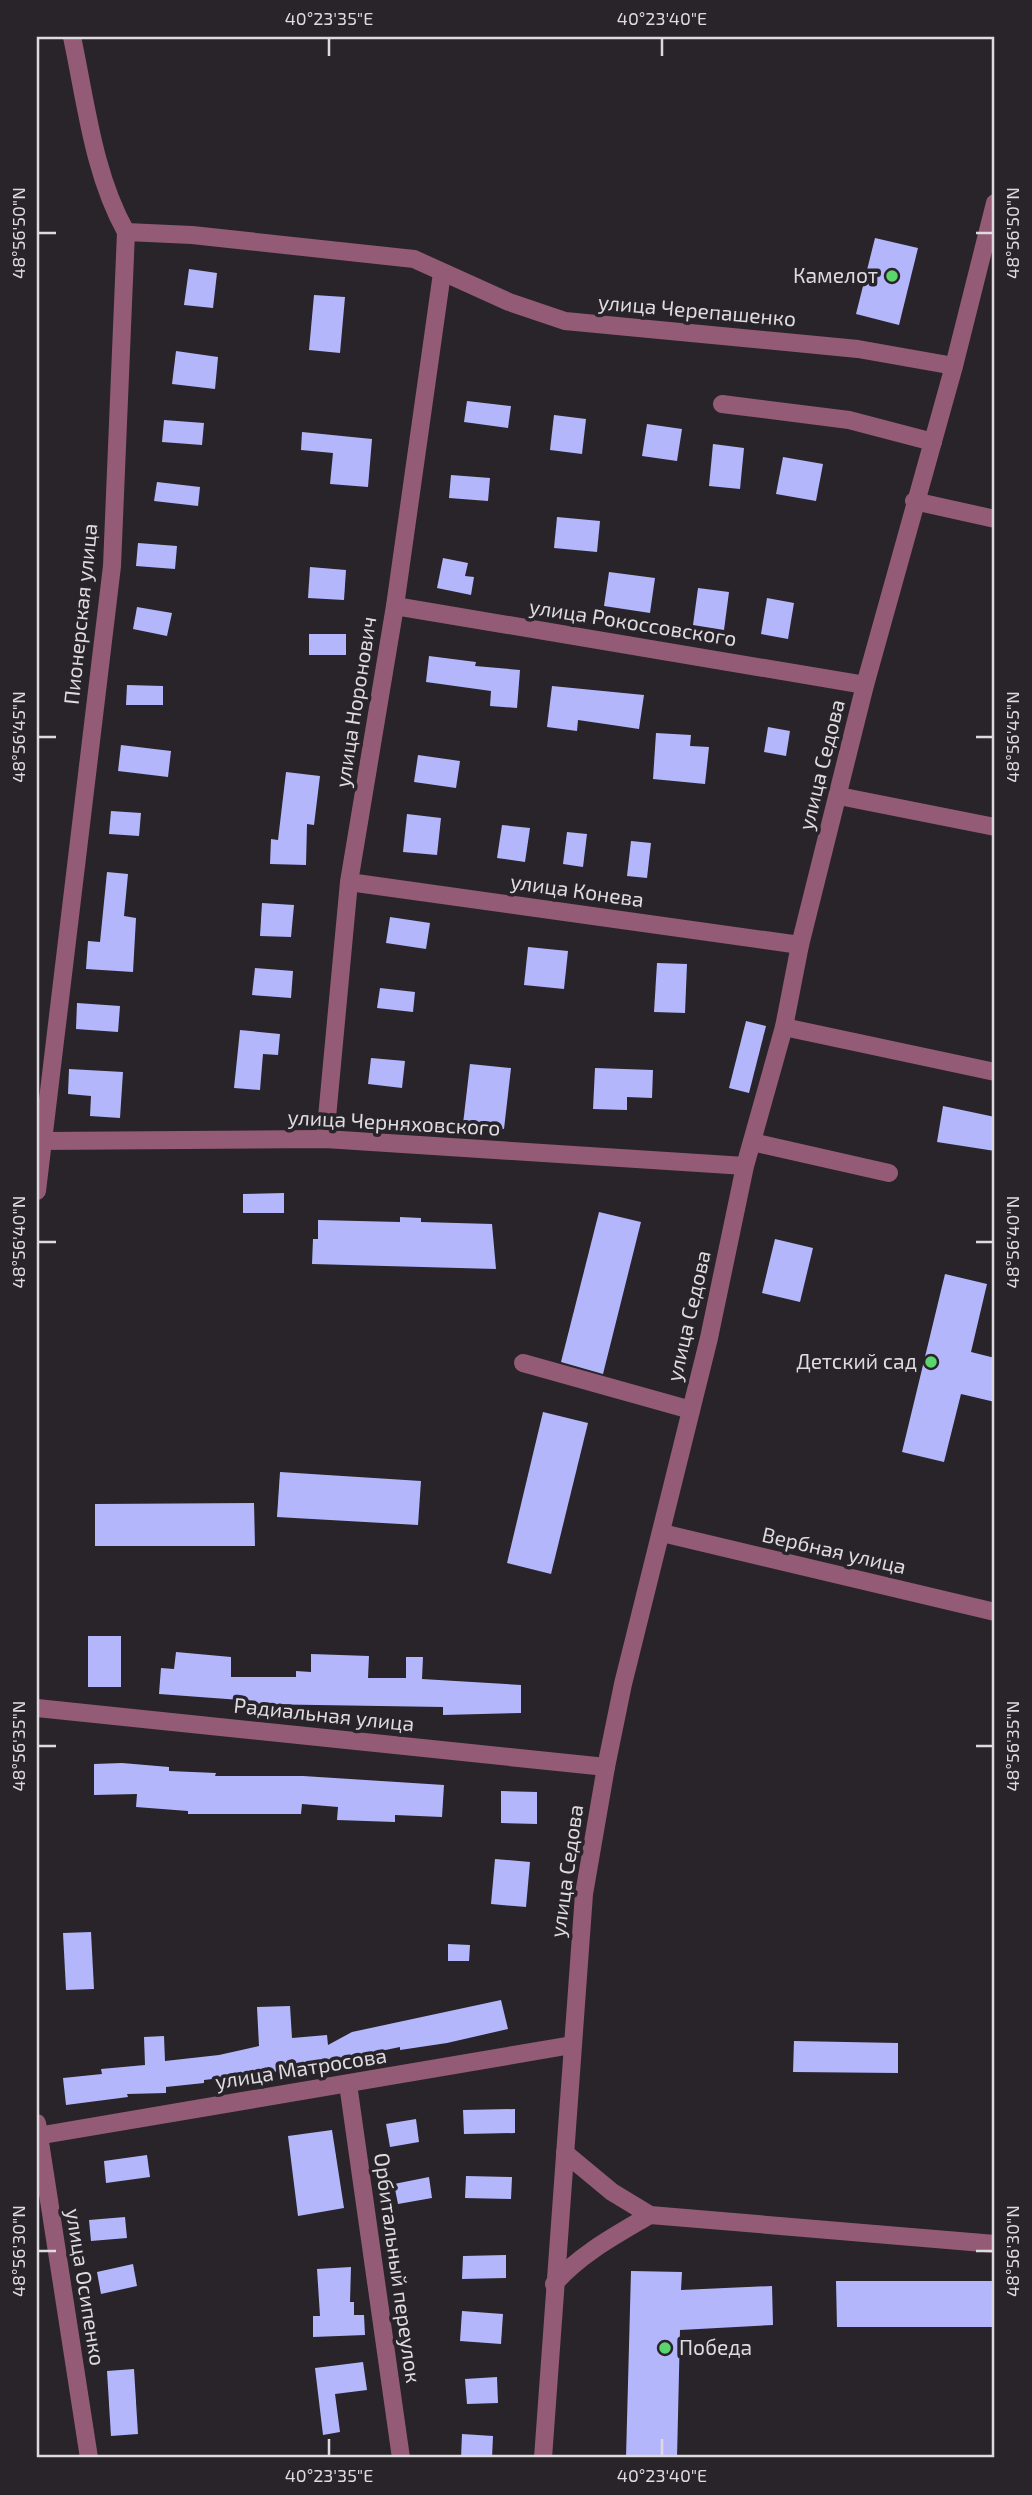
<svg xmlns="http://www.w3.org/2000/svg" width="1032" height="2495" viewBox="0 0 1032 2495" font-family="'Exo 2',sans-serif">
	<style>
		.building { fill: #b4b6fc }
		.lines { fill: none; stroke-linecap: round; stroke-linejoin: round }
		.minor { stroke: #945b76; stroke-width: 18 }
		.ticks { fill: none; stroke: #dedbe0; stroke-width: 2.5 }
		.poi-dot { fill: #5bd56e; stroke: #28242a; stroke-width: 2.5 }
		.labels { text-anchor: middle; stroke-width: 7; stroke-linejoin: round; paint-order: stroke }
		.poi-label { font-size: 21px; fill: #dedbe0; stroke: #28242a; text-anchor: end }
		.street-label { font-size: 21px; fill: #dedbe0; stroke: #28242a }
		.neatline { fill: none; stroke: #dedbe0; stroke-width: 2.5 }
		.ticks-label { font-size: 18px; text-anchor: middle; fill: #dedbe0 }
	</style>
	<rect width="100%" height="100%" fill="#28242a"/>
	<!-- building -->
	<g class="building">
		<path d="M 875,238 L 918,248 L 899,325 L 856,314 Z"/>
		<path d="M 189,269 L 217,273 L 213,308 L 184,305 Z"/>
		<path d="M 314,295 L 345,297 L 340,353 L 309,350 Z"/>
		<path d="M 176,351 L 218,357 L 215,389 L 172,384 Z"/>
		<path d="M 467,401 L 511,406 L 508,428 L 464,422 Z"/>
		<path d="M 554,415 L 586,419 L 582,454 L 550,450 Z"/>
		<path d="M 164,420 L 204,423 L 202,445 L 162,442 Z"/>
		<path d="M 647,424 L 682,429 L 677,461 L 642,456 Z"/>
		<path d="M 302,432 L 372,439 L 368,487 L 330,484 L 333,453 L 301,450 Z"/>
		<path d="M 713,444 L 744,448 L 740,489 L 709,486 Z"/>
		<path d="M 783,457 L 823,464 L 816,501 L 776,494 Z"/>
		<path d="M 451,475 L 490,478 L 488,501 L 449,498 Z"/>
		<path d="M 157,482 L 200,487 L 198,506 L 154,501 Z"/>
		<path d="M 557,517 L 600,521 L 597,552 L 554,548 Z"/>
		<path d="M 138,543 L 177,546 L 175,569 L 136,566 Z"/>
		<path d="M 443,558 L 468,563 L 465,576 L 474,577 L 471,595 L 437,588 Z"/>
		<path d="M 310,567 L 346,570 L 344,600 L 308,598 Z"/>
		<path d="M 609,572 L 655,578 L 650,613 L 604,606 Z"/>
		<path d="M 698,588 L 729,592 L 724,630 L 693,625 Z"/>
		<path d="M 767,598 L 794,603 L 788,639 L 761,634 Z"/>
		<path d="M 137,607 L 172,613 L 167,636 L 133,629 Z"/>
		<rect x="309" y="634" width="37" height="21"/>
		<path d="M 429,656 L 476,662 L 475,666 L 520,670 L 517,708 L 490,706 L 491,691 L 426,682 Z"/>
		<path d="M 127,685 L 163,686 L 163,705 L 126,705 Z"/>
		<path d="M 552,686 L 644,695 L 639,729 L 578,720 L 577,731 L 547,727 Z"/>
		<path d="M 768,727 L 790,731 L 786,756 L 764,752 Z"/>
		<path d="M 656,733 L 691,735 L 690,746 L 709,747 L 705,784 L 653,779 Z"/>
		<path d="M 121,745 L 171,751 L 168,777 L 118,771 Z"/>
		<path d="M 418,755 L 460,761 L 456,788 L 414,782 Z"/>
		<path d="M 286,772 L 320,776 L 314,825 L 307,824 L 306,865 L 270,864 L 271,839 L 278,840 Z"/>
		<path d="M 111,811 L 141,813 L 139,836 L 109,834 Z"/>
		<path d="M 407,814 L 441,818 L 437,855 L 403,852 Z"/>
		<path d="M 502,825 L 530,828 L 525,862 L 497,858 Z"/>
		<path d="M 567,832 L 587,834 L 583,867 L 563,864 Z"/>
		<path d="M 631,841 L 651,843 L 647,878 L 627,876 Z"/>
		<path d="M 107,872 L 128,874 L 124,916 L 136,918 L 133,972 L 86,969 L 88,941 L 100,942 Z"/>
		<path d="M 262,903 L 294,905 L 291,937 L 260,936 Z"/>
		<path d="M 390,917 L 430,923 L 426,949 L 386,943 Z"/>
		<path d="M 528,947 L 568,951 L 564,989 L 524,985 Z"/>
		<path d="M 657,963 L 687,964 L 685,1013 L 654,1012 Z"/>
		<path d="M 255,968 L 293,971 L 291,998 L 252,995 Z"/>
		<path d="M 380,988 L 415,992 L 413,1012 L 377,1008 Z"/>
		<path d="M 77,1003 L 120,1006 L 118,1032 L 76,1029 Z"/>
		<path d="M 746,1021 L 766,1026 L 749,1093 L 729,1088 Z"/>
		<path d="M 240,1030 L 280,1034 L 278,1055 L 263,1054 L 260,1090 L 234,1088 Z"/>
		<path d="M 371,1058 L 405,1061 L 402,1088 L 368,1084 Z"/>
		<path d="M 470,1064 L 511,1068 L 504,1129 L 463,1124 Z"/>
		<path d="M 595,1068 L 653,1070 L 652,1098 L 627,1097 L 627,1110 L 593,1109 Z"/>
		<path d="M 69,1069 L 123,1072 L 120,1118 L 90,1116 L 91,1096 L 68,1094 Z"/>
		<path d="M 943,1106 L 995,1117 L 995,1151 L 937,1142 Z"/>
		<path d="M 284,1193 L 284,1213 L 243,1213 L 243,1194 Z"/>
		<path d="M 599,1212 L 641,1222 L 603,1374 L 561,1362 Z"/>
		<path d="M 400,1217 L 421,1218 L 421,1222 L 492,1224 L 496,1269 L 312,1264 L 313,1239 L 318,1239 L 318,1220 L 400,1222 Z"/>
		<path d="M 775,1239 L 813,1248 L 800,1302 L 762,1293 Z"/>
		<path d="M 945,1274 L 987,1284 L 971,1352 L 995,1358 L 995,1402 L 961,1394 L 944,1462 L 902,1452 Z"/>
		<path d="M 543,1412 L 588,1423 L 551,1574 L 507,1563 Z"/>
		<path d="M 280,1472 L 421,1481 L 418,1525 L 277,1517 Z"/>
		<path d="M 254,1503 L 255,1546 L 95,1546 L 95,1504 Z"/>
		<rect x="88" y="1636" width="33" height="51"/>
		<path d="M 176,1652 L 231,1657 L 231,1677 L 296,1677 L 296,1671 L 311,1672 L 311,1654 L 369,1656 L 368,1678 L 406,1678 L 406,1657 L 423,1657 L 422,1679 L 521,1685 L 521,1713 L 443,1715 L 443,1707 L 254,1704 L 254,1701 L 159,1694 L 161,1668 L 174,1669 Z"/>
		<path d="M 122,1763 L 169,1767 L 169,1771 L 216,1773 L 215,1776 L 303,1776 L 444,1785 L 442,1817 L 395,1815 L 395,1822 L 337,1820 L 338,1807 L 302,1804 L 301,1814 L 188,1814 L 188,1811 L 136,1807 L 137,1794 L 94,1795 L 94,1764 Z"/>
		<path d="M 501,1791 L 537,1792 L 537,1824 L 501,1823 Z"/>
		<path d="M 495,1859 L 530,1862 L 526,1907 L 491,1904 Z"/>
		<path d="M 91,1932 L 94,1989 L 66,1990 L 63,1933 Z"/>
		<path d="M 448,1944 L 470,1945 L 469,1961 L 448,1961 Z"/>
		<path d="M 501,2000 L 508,2029 L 447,2043 L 400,2050 L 400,2047 L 293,2069 L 292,2065 L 280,2066 L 280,2071 L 204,2080 L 204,2083 L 166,2087 L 166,2093 L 127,2094 L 128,2097 L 66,2105 L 63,2078 L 102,2074 L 101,2069 L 145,2065 L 144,2037 L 164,2036 L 165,2061 L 219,2055 L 259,2046 L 257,2007 L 290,2006 L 292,2038 L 327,2035 L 328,2045 L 352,2032 Z"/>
		<path d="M 794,2041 L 898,2043 L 898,2073 L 793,2072 Z"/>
		<path d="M 515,2109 L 515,2133 L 464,2134 L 463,2110 Z"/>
		<path d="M 416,2119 L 419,2142 L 390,2147 L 386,2124 Z"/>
		<path d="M 332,2130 L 344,2208 L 298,2216 L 288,2136 Z"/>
		<path d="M 147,2155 L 150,2177 L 106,2183 L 104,2161 Z"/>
		<path d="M 466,2176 L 512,2177 L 511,2199 L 465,2198 Z"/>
		<path d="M 429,2177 L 432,2198 L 398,2204 L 394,2184 Z"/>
		<path d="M 125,2217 L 127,2238 L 91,2241 L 89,2220 Z"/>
		<path d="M 506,2255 L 506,2278 L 462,2279 L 463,2256 Z"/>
		<path d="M 133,2264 L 137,2286 L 101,2294 L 97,2272 Z"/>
		<path d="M 351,2267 L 350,2302 L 354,2302 L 354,2315 L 364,2315 L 365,2335 L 313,2337 L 313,2316 L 320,2316 L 317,2269 Z"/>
		<path d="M 631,2271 L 682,2272 L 681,2290 L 772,2286 L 773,2325 L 680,2330 L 677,2458 L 626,2458 Z"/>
		<path d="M 836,2281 L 995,2281 L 995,2327 L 837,2327 Z"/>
		<path d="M 462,2311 L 503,2314 L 501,2344 L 460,2341 Z"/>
		<path d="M 363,2362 L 367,2390 L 335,2394 L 340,2432 L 323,2435 L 315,2368 Z"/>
		<path d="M 134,2369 L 138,2434 L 111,2436 L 107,2371 Z"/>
		<path d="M 497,2377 L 498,2403 L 467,2404 L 465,2379 Z"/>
		<path d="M 462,2434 L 493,2436 L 492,2458 L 461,2458 Z"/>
	</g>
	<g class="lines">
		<!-- minor -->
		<g class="minor">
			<path d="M 126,232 L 192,235 L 414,259 L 509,302 L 565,321 L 858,349 L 954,366"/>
			<path d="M 722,404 L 849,420 L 933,442"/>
			<path d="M 914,501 L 995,519"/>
			<path d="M 395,606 L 865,685"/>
			<path d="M 839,796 L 995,827"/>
			<path d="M 349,882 L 800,945"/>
			<path d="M 784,1027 L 995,1072"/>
			<path d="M 325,1139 L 349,882 L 395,606 L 442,273"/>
			<path d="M 41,1141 L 325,1139 L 745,1166"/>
			<path d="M 752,1142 L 889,1173"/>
			<path d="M 37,1191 L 112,566 L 126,232 C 93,173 86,102 72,37"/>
			<path d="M 523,1363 L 691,1410"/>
			<path d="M 662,1533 L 995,1612"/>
			<path d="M 37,1708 L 606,1767"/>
			<path d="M 348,2084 L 401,2458"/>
			<path d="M 37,2123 L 89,2458"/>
			<path d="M 37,2136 L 572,2045"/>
			<path d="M 565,2153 L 612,2192 L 650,2215 L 995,2244"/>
			<path d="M 554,2284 C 580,2254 616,2235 650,2215"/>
			<path d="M 543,2458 L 584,1894 L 606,1767 L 623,1684 L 709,1338 L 745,1166 L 784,1027 L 800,945 L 865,685 L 954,366 L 995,203"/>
		</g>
	</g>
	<!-- ticks -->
	<path class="ticks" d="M 329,38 L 329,56M 662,38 L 662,56M 38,233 L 56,233M 976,233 L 993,233M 38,737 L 56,737M 976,737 L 993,737M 38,1242 L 56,1242M 976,1242 L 993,1242M 38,1746 L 56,1746M 976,1746 L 993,1746M 38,2251 L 56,2251M 976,2251 L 993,2251M 329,2439 L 329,2456M 662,2439 L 662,2456"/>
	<!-- markers -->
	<g class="poi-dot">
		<circle cx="892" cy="276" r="7"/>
		<circle cx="931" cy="1362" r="7"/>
		<circle cx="665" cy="2348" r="7"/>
	</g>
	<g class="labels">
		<!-- poi labels -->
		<g class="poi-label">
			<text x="878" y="283">Камелот</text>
			<text x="917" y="1369">Детский сад</text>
			<text x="679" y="2355" text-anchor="start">Победа</text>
		</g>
		<!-- street labels -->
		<g class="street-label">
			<text transform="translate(697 311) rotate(5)" y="7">улица Черепашенко</text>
			<text transform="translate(81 614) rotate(-84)" y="7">Пионерская улица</text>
			<text transform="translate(633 623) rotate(9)" y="7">улица Рокоссовского</text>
			<text transform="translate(356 702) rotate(-81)" y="7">улица Норонович</text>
			<text transform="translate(822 765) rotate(-76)" y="7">улица Седова</text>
			<text transform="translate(577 891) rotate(8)" y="7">улица Конева</text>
			<text transform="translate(394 1123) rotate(3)" y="7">улица Черняховского</text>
			<text transform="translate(689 1316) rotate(-77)" y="7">улица Седова</text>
			<text transform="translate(834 1551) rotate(13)" y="7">Вербная улица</text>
			<text transform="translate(324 1715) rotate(6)" y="7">Радиальная улица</text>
			<text transform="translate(567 1871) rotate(-82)" y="7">улица Седова</text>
			<text transform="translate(301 2069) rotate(-9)" y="7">улица Матросова</text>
			<text transform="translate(397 2268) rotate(82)" y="7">Орбитальный переулок</text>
			<text transform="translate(85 2287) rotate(81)" y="7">улица Осипенко</text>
		</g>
	</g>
	<!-- border -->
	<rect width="1032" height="2495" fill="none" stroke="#28242a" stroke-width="77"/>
	<rect x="38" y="38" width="955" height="2418" class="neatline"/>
	<g class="ticks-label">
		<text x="329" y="25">40°23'35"E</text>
		<text x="662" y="25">40°23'40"E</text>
		<text transform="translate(19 233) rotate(-90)" y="6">48°56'50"N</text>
		<text transform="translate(1013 233) rotate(-90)" y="6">48°56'50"N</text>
		<text transform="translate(19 737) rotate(-90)" y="6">48°56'45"N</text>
		<text transform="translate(1013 737) rotate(-90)" y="6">48°56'45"N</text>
		<text transform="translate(19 1242) rotate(-90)" y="6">48°56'40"N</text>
		<text transform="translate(1013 1242) rotate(-90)" y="6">48°56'40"N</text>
		<text transform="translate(19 1746) rotate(-90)" y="6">48°56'35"N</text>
		<text transform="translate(1013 1746) rotate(-90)" y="6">48°56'35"N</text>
		<text transform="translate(19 2251) rotate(-90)" y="6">48°56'30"N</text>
		<text transform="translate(1013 2251) rotate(-90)" y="6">48°56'30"N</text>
		<text x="329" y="2482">40°23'35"E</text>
		<text x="662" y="2482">40°23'40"E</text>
	</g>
</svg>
